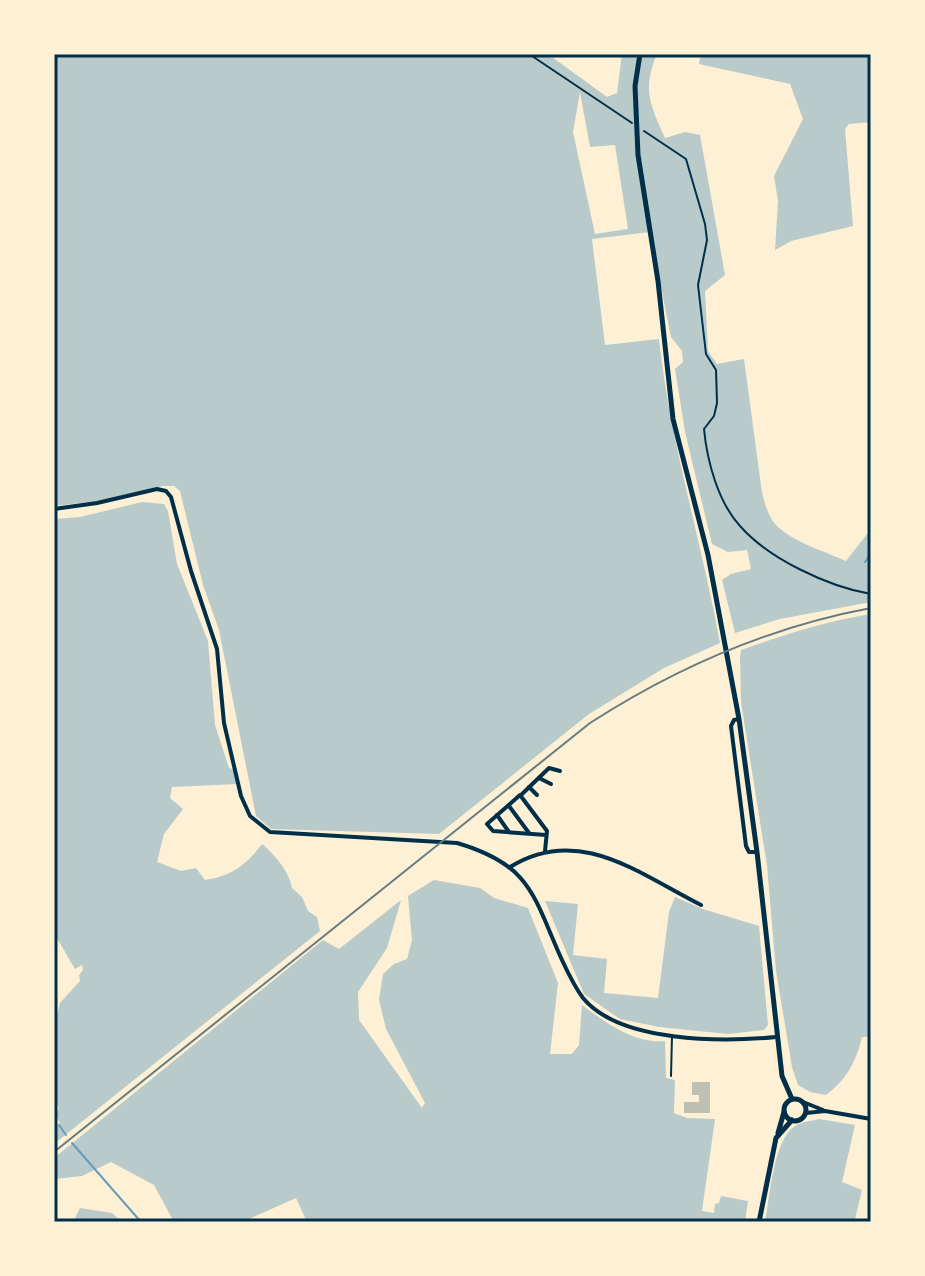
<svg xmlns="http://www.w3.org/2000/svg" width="925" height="1276" viewBox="0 0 925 1276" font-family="Raleway,sans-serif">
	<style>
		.green { fill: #b9caca; fill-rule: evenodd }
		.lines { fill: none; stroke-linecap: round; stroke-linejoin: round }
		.stream { stroke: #669bbc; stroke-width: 2 }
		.building { fill: #bec0b2 }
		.path { stroke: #003049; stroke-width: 2 }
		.service { stroke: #003049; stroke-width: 2 }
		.minor { stroke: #003049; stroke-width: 4 }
		.tertiary { stroke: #003049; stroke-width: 4 }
		.secondary { stroke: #003049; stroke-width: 5 }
		.rail { stroke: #657d81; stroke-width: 2 }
		.neatline { fill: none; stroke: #003049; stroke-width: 3 }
	</style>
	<rect width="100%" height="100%" fill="#fdf0d5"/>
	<!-- green -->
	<g class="green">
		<path d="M 54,54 L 548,54 L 607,97 L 617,93 L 622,54 L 657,54 C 642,89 650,105 665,138 L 685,132 L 700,135 L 725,275 L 705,291 L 708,351 L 717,364 L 744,359 L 762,493 C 765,503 768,516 775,524 C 792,542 824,551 846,561 L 871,529 L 871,602 L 780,619 L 735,633 L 722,580 L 731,574 L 751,569 L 747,550 L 728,552 L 712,544 L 685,432 L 675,369 L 683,362 L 682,351 L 671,337 L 650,232 L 592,239 L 605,345 L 659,339 C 670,442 702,543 720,643 L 664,668 L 589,714 L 439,834 L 271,829 L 256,816 L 219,630 L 203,585 L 180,491 L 174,486 L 163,486 L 98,501 L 54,506 ZM 580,92 L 590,147 L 615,145 L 628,229 L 595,234 L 573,132 Z"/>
		<path d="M 701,54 L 871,54 L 871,122 L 849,124 L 845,129 L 853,226 L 791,241 L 775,250 L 778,201 L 774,176 L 803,119 L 790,84 L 699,64 Z"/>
		<path d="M 142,502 L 164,504 L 168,511 L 177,564 L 208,641 L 215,725 L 229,768 L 236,770 L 238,784 L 172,787 L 170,798 L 183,809 L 164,834 L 157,862 L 181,871 L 196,868 L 205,880 C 232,876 246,865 262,844 C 275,855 289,871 292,888 L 302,897 L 308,911 L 317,917 L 320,931 L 54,1144 L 54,1124 L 57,1126 L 60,1123 L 55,1113 L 59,1109 L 54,1093 L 56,1020 L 60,1003 L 80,981 L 79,975 L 83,970 L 82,965 L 75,969 L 54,933 L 54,519 L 80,517 Z"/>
		<path d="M 871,614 L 871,1037 L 862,1037 C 856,1062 847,1079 826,1095 L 810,1092 L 798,1085 L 792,1067 L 776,971 L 767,866 L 741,702 L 740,657 L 741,650 C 783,635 826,621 871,614 Z"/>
		<path d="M 434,880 L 480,888 L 494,898 L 528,908 L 558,983 L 550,1054 L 572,1054 L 579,1045 L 582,1005 C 605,1022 634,1044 665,1041 L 666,1078 L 675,1080 L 674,1113 L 687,1118 L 715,1119 L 702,1211 L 714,1213 L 715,1204 L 719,1203 L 721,1196 L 748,1201 L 745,1222 L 307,1222 L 296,1198 L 242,1222 L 174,1222 L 154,1185 L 111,1162 L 82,1176 L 54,1179 L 54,1158 L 323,940 L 339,949 L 401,900 L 387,948 L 358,992 L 359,1020 L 422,1108 L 425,1103 L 386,1029 L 379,1000 L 383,974 L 394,964 L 407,959 L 412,940 L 408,896 Z"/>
		<path d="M 675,897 L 703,909 L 759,926 L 768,1025 L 764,1030 L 728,1034 L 659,1027 L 620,1019 L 584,994 L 545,901 L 578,904 L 573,955 L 607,959 L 604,993 L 658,998 L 669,912 Z"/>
		<path d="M 819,1119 L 855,1125 L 842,1182 L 862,1190 L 855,1219 L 867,1222 L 765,1222 C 770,1197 773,1140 795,1126 C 801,1122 811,1121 819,1119 Z"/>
		<path d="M 80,1208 L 112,1213 L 122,1222 L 76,1222 L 74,1220 Z"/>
	</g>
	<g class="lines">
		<!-- stream -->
		<g class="stream">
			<path d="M 865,562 L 871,553"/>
			<path d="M 59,1125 L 66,1135"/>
			<path d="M 72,1143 L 141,1222"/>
		</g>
	</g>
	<!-- building -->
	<path class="building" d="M 692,1082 L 710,1082 L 710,1113 L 684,1113 L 684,1102 L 699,1102 L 699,1095 L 692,1095 Z"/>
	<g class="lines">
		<!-- path -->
		<g class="path">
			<path d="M 529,54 L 632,123"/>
			<path d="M 644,131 L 686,159 L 705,224 L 707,240 L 698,285 L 706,354 L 716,370 L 717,403 L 714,416 L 704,429 C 707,461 718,502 740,526 C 769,559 829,587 871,594"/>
		</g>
		<!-- service -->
		<path class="service" d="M 671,1076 L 672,1036"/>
		<!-- minor -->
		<g class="minor">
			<path d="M 739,719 L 734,720 L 731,726 L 746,846 L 749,852 L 757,852"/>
			<path d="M 539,778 L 551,784"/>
			<path d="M 529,787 L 537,795"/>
			<path d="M 520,796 L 549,768 L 560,771"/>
			<path d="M 509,806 L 529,833"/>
			<path d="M 497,815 L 509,832"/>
			<path d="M 545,851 L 547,831 L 520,795 L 487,824 L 493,831 L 546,835"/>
			<path d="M 510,867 C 579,824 639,874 701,905"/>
		</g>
		<!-- tertiary -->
		<g class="tertiary">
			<path d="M 54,509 L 97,503 L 157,489 L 166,491 L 171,497 L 191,571 L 217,649 L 224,723 L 241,796 L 250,816 L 270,832 L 457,843 C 532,865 533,896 562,960 C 568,973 574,986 583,998 C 620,1043 723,1042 776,1037"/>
			<path d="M 803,1102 L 823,1110"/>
			<path d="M 806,1113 L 825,1111 L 871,1119"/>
		</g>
		<!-- secondary -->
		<g class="secondary">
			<path d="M 640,54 L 635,86 L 638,155 L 658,281 L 673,419 L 708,555 L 739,719 L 757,852 L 782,1076 L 792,1099"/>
			<circle cx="795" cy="1110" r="11"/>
			<path d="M 778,1133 L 784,1112"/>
			<path d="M 759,1222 L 776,1138 L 792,1120"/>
		</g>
		<!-- rail -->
		<path class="rail" d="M 54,1152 L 590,723 C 677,667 769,627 871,608"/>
	</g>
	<!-- border -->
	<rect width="925" height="1276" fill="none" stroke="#fdf0d5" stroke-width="112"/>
	<rect x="56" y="56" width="813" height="1164" class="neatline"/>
</svg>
